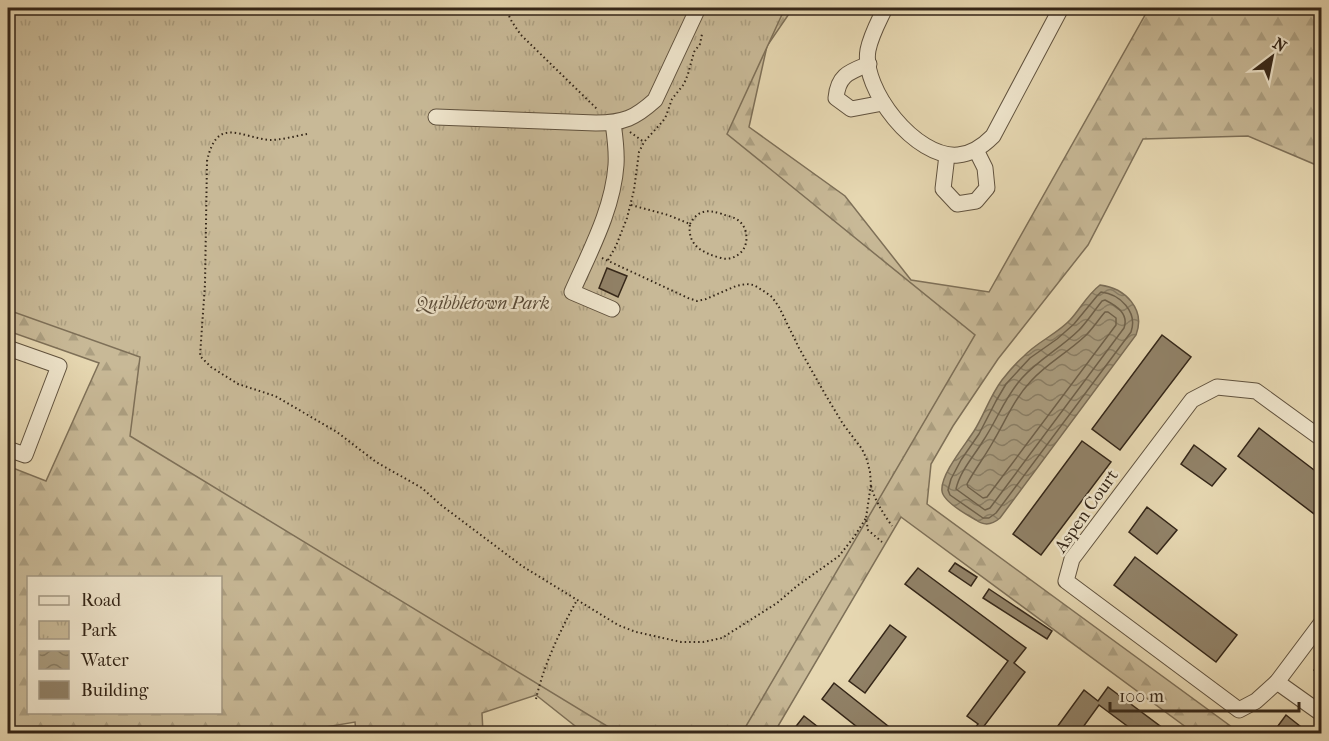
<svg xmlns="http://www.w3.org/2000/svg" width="1329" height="741" viewBox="0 0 1329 741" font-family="'IM FELL French Canon',serif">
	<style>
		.forest { fill: url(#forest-firs); stroke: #7e7058; stroke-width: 1.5; fill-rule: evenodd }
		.park { fill: url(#park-tufts); stroke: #7e7058; stroke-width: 1.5 }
		.water { fill: url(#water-waves); stroke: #7a6c55; stroke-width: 1.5 }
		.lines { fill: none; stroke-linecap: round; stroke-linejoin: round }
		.shore { stroke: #6e604a; stroke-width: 1.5 }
		.building { fill: #918268; stroke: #342618; stroke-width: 1.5 }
		.minor-casing { stroke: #60523e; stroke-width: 17 }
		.path { stroke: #342618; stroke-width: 2; stroke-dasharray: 1.5 3; stroke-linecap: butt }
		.minor { stroke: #efe5cc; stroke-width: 15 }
		.labels { text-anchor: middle; stroke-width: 5; stroke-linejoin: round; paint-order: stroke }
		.park-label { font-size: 18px; font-style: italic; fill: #594b38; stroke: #efe5cc }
		.street-label { font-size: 18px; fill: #342618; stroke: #efe5cc }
	</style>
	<defs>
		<pattern id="forest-firs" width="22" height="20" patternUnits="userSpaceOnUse" patternTransform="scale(1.5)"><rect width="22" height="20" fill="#c8b997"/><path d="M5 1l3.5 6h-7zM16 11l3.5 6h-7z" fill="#ac9f81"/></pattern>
		<pattern id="park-tufts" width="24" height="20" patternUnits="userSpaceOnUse" patternTransform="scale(1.5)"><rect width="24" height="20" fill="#c8b997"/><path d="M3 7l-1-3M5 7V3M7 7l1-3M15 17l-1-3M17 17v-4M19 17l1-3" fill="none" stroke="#ac9f81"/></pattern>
		<pattern id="water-waves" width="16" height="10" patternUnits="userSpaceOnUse" patternTransform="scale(1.5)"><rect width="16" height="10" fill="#a99b7d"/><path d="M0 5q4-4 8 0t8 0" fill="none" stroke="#8a7e65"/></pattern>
	</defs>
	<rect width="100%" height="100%" fill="#e6d7b1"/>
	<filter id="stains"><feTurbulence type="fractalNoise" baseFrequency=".00333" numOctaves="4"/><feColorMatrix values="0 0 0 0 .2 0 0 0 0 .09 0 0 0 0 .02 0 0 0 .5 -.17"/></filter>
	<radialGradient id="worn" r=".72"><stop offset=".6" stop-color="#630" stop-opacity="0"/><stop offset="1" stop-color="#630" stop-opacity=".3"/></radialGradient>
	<!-- forest -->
	<path class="forest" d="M 703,8 L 793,8 L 767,46 L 749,127 L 845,196 L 911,280 L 989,292 L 1149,8 L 1321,8 L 1321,167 L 1248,136 L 1143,139 L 1088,245 L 998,359 L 953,426 L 931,464 L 927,504 L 1240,733 L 1194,733 L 901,517 L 774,733 L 584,733 L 536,695 L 482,713 L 483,733 L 356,733 L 355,722 L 284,734 L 8,733 L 8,466 L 46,481 L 99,363 L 8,331 L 8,298 L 731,183 ZM 28,578 L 220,578 L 220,712 L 28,712 Z"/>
	<!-- park -->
	<path class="park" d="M 14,8 L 785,8 L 727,134 L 975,335 L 742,733 L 620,734 L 130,436 L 140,357 L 8,310 L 8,35 Z"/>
	<!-- water -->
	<path class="water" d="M 1100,285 C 1125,288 1146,309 1136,335 L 1000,518 C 992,525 984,526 976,520 C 967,515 943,501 942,491 C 940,475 965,445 974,431 C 984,415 990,396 1002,380 C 1009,371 1016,363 1024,356 C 1037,342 1057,334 1070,320 C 1081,308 1087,295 1100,285 Z"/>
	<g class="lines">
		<!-- shore -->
		<g class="shore">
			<path d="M 1101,292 C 1120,294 1138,312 1131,332 L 996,513 L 989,518 L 983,518 L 950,495 L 948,490 L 951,479 L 961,460 L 979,434 L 996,401 L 1006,384 L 1030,358 L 1057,339 L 1074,324 L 1097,296 Z"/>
			<path d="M 1105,300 C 1117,306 1129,314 1124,328 L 990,508 L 985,510 L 956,489 C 960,471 974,456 983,441 C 997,420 1005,397 1022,378 C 1039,359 1061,348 1079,330 C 1087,322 1094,311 1102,301 Z"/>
			<path d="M 1105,312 L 1108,312 L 1116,318 L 1116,325 L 987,497 L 983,498 L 968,487 L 967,484 C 975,469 986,455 994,440 C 1006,420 1014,399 1031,381 C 1046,364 1067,353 1084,337 C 1092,330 1098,320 1105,312 Z"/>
		</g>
	</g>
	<!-- building -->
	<g class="building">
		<path d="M 607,268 L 627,276 L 618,297 L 599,288 Z"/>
		<path d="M 1162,335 L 1191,357 L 1120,450 L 1092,429 Z"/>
		<path d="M 1259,428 L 1322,476 L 1322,520 L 1238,456 Z"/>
		<path d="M 1082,441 L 1111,462 L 1041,555 L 1013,534 Z"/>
		<path d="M 1194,445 L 1226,469 L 1212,486 L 1181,464 Z"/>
		<path d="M 1147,507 L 1177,530 L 1157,554 L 1129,532 Z"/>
		<path d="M 1135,557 L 1237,635 L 1216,662 L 1114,585 Z"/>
		<path d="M 955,563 L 977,577 L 971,586 L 949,571 Z"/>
		<path d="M 918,568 L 1026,648 L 1014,663 L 1025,672 L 984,726 L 994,734 L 971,734 L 978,724 L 967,716 L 1008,661 L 905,584 Z"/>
		<path d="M 989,589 L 1052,631 L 1047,639 L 983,598 Z"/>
		<path d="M 890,625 L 906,637 L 865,693 L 849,681 Z"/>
		<path d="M 1322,660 L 1322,676 L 1314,670 Z"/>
		<path d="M 834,683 L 898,734 L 866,734 L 822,699 Z"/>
		<path d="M 1108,687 L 1164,729 L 1160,734 L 1138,734 L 1099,705 L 1078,734 L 1052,734 L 1084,690 L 1098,701 Z"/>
		<path d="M 1286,715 L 1310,734 L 1272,734 Z"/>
		<path d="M 804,716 L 827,734 L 790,734 Z"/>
		<rect x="502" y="728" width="24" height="6"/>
	</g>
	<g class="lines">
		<!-- minor casing -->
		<g class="minor-casing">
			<g id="minor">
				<path d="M 885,8 C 879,21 871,35 868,50 C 861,89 916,159 958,155 C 972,154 983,146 993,136 L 1061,8"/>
				<path d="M 869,64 C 849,72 838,75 836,98 L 851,109 L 883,103"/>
				<path d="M 436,117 L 596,123 C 624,123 635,118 655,100 L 698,8"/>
				<path d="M 947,155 L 943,189 L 957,204 L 976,201 L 987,188 L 985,168 L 976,150"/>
				<path d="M 612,309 L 572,292 C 590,251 613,209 616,165 C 617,150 615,137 613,123"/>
				<path d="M 8,348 L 59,366 L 25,455 L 8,449"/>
				<path d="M 1322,439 L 1256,391 L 1217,387 L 1192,400 L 1072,559 L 1066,581 L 1239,710 L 1256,701 L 1277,682 L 1322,622"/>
				<path d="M 1277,682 L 1322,714"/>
			</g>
		</g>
		<!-- path -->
		<g class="path">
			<path d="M 505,8 L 512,22 L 521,35 L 597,109"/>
			<path d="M 630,132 L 644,142"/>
			<path d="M 307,134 C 296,136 281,140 270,140 C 239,137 217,116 207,161 L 205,284 L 200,356 L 211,367 L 238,384 L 275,396 L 337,432 L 376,462 L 422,488 L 441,505 L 522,566 L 618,625 L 636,632 L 681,642 L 703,642 L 722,638 L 777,603 L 797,586 L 839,556 L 854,537 L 866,518"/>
			<path d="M 631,205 L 668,215 L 690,224 C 687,245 702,253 721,258 C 727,260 734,258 739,254 C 749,247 749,229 739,221 C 735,217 727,216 722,214 C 707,209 698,210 690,224"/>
			<path d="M 602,258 L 688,298 L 697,301 L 706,299 L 736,286 L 746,284 L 754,285 L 765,292 L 772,297 L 779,307 L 799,348 L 825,394 L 843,424 L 862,449 L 867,460 L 870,472 L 871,484 L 866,518 L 868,530 L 882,542"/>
			<path d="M 608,260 L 616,246 L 627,218 L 634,190 L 639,152 L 644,142 L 663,121 L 666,116 L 672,99 L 684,84 L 688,74 L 694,52 L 700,44 L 702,34"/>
			<path d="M 871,486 C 875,501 883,513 892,526"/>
			<path d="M 536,699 C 544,664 560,631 577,600"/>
		</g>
		<!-- minor -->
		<use href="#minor" class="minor"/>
	</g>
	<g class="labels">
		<!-- park labels -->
		<g class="park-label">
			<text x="483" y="309">Quibbletown Park</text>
		</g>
		<!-- street labels -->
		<g class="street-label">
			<text transform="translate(1086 511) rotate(-55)" y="6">Aspen Court</text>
		</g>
	</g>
	<!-- margin -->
	<rect width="1329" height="741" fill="none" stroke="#e6d7b1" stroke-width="30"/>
	<rect x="9" y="9" width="1311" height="723" fill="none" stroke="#342618" stroke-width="3"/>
	<rect x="15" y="15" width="1299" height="711" fill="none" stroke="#342618" stroke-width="1.5"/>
	<!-- legend -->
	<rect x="27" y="576" width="195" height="138" fill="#efe5cc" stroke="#a49984" stroke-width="1.5"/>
	<rect x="39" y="596" width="30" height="9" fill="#efe5cc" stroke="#a49984" stroke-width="1.5"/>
	<text x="81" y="606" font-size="18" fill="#342618">Road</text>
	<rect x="39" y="621" width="30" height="18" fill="url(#park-tufts)" stroke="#a49984" stroke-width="1.5"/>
	<text x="81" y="636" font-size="18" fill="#342618">Park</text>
	<rect x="39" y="651" width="30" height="18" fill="url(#water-waves)" stroke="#a49984" stroke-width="1.5"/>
	<text x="81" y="666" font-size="18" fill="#342618">Water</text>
	<rect x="39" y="681" width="30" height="18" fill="#918268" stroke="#a49984" stroke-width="1.5"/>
	<text x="81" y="696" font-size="18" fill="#342618">Building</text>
	<!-- north arrow -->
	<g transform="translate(1272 57) rotate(32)" stroke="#efe5cc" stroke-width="4.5" paint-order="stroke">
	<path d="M0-4.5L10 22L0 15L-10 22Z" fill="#342618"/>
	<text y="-9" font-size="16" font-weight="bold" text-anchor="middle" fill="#342618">N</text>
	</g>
	<!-- scale -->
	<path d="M1110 702v9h189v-9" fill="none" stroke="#342618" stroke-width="3"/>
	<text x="1119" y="702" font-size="18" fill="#342618" stroke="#efe5cc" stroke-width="4.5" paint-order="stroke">100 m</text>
	<rect width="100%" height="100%" filter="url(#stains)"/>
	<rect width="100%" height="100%" fill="url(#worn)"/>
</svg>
